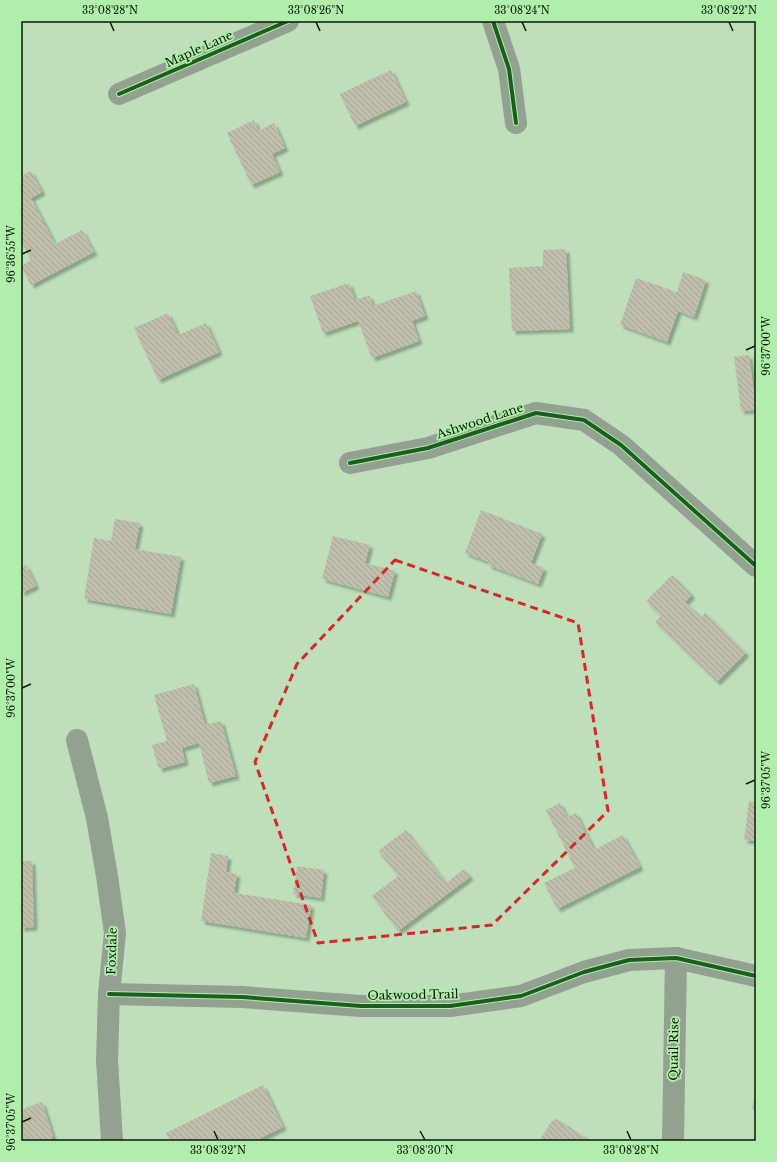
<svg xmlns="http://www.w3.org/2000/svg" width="777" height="1162" viewBox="0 0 777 1162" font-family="'Libre Baskerville',serif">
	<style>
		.building { fill: url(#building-back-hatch); filter: url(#shadow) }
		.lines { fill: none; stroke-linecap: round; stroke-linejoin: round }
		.minor { stroke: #92a190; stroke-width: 22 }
		.cycleway-casing { stroke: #b2eeab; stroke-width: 6 }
		.cycleway { stroke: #1b5e20; stroke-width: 4 }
		.marked { fill: none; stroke: #d62828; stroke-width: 3; stroke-dasharray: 8 5; stroke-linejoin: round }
		.ticks { fill: none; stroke: #071d05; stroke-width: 1.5 }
		.labels { text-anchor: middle; stroke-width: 3.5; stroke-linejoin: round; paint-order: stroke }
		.street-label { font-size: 12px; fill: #071d05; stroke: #b2eeab }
		.neatline { fill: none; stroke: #071d05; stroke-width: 1.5 }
		.ticks-label { font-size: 10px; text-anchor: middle; fill: #071d05 }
	</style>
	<defs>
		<pattern id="building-back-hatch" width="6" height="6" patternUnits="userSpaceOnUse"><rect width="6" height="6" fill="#c0bead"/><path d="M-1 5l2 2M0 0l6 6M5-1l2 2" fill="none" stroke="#a4a393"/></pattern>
		<filter id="shadow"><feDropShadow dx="3.5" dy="3.5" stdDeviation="1" flood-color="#0004"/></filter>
	</defs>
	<rect width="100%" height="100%" fill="#bedfba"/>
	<!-- building -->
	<g class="building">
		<path d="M 391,70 L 406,102 L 355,126 L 340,94 Z"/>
		<path d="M 254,120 L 258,131 L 274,123 L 285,148 L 272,154 L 280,172 L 251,185 L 227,133 Z"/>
		<path d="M 31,171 L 42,192 L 31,198 L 55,244 L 82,230 L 94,252 L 31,285 L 21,266 L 31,260 L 21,241 L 21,176 Z"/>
		<path d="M 566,249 L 570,329 L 512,331 L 509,268 L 543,266 L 543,250 Z"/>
		<path d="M 683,272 L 706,280 L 694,317 L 678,311 L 667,342 L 620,325 L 636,278 L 677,292 Z"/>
		<path d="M 349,283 L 355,300 L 369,295 L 373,306 L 416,291 L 425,316 L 412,321 L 419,341 L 372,358 L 358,321 L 323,333 L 310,296 Z"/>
		<path d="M 168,313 L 178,335 L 206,323 L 219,352 L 158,380 L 134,328 Z"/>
		<path d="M 749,355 L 756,410 L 741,411 L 734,357 Z"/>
		<path d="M 481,510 L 542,534 L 531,563 L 544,568 L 538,584 L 488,565 L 489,562 L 465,553 Z"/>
		<path d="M 115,519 L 140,523 L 135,549 L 181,557 L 171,614 L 84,599 L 94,538 L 111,541 Z"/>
		<path d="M 333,536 L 370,545 L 365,563 L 395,571 L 388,597 L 322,579 Z"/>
		<path d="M 26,565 L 36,586 L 21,593 L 21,568 Z"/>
		<path d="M 672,575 L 692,595 L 685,602 L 701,617 L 705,613 L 746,653 L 717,682 L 655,622 L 661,616 L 646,601 Z"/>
		<path d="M 194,684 L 205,725 L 221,721 L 236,776 L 209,783 L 199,743 L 182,748 L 185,762 L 159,769 L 152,745 L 167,741 L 154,695 Z"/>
		<path d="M 749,801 L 756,802 L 756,841 L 744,840 Z"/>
		<path d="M 560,803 L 567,817 L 576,813 L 594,850 L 623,835 L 640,867 L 557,909 L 544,883 L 575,868 L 546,810 Z"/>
		<path d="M 406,830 L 446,883 L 464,869 L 470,877 L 398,931 L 372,896 L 398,876 L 378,851 Z"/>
		<path d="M 211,853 L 228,856 L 226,872 L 237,874 L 234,893 L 311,905 L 306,938 L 201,921 Z"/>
		<path d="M 21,861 L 32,861 L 34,927 L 21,928 Z"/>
		<path d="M 297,866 L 324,870 L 321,898 L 293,894 Z"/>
		<path d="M 263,1085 L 283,1127 L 255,1141 L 170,1141 L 166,1133 Z"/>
		<path d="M 755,1094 L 756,1095 L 756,1110 L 752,1109 Z"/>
		<path d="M 42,1102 L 53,1136 L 50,1141 L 21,1141 L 21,1113 L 25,1108 Z"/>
		<path d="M 557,1119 L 591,1141 L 539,1141 L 552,1121 Z"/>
	</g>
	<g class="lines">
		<!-- minor -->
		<g class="minor">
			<path d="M 493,21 L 509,69 L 516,123"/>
			<path d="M 119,94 L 288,21"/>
			<path d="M 350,463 L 428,448 L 536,413 L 584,420 L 621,445 L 756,566"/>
			<path d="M 77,740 L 97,818 L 107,876 L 115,933 L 109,994 L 107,1060 L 112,1141"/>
			<path d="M 109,994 L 242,997 L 361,1006 L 450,1006 L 521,996 L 584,972 L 629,960 L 676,958 L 756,976"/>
			<path d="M 673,1141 L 676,958"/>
		</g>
		<!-- cycleway casing -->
		<g class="cycleway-casing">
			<g id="cycleway">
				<path d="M 493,21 L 509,69 L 516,123"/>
				<path d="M 119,94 L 288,21"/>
				<path d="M 350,463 L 428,448 L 536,413 L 584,420 L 621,445 L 756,566"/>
				<path d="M 109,994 L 242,997 L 361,1006 L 450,1006 L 521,996 L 584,972 L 629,960 L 676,958 L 756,976"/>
			</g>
		</g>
		<!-- cycleway -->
		<use href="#cycleway" class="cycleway"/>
	</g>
	<!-- marked area -->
	<path class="marked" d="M 395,560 L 578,623 L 608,811 L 492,925 L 318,943 L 255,762 L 297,664 Z"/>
	<!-- ticks -->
	<path class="ticks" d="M 110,22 L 114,31M 316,22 L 320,31M 522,22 L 526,31M 729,22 L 733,31M 22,254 L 31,250M 746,350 L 755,346M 22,688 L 31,684M 746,784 L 755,780M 22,1122 L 31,1118M 214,1131 L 218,1140M 420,1131 L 425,1140M 627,1131 L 631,1140"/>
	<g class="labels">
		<!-- street labels -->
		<g class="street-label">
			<text transform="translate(199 49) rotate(-24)" y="4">Maple Lane</text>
			<text transform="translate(480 421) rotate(-18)" y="4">Ashwood Lane</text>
			<text transform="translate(112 951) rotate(-88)" y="4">Foxdale</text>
			<text transform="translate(413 995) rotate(-1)" y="4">Oakwood Trail</text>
			<text transform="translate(674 1049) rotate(-89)" y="4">Quail Rise</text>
		</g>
	</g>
	<!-- border -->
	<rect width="777" height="1162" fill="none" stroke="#b2eeab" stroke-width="44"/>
	<rect x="22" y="22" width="733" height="1118" class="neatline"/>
	<g class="ticks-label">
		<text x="110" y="14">33°08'28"N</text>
		<text x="316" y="14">33°08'26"N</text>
		<text x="522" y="14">33°08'24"N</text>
		<text x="729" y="14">33°08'22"N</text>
		<text transform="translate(11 254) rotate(-90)" y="4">96°36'55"W</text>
		<text transform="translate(766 346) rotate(-90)" y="4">96°37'00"W</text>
		<text transform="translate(11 688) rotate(-90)" y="4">96°37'00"W</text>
		<text transform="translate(766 780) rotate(-90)" y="4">96°37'05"W</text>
		<text transform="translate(11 1122) rotate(-90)" y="4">96°37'05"W</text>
		<text x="218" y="1154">33°08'32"N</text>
		<text x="425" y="1154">33°08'30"N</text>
		<text x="631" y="1154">33°08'28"N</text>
	</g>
</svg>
